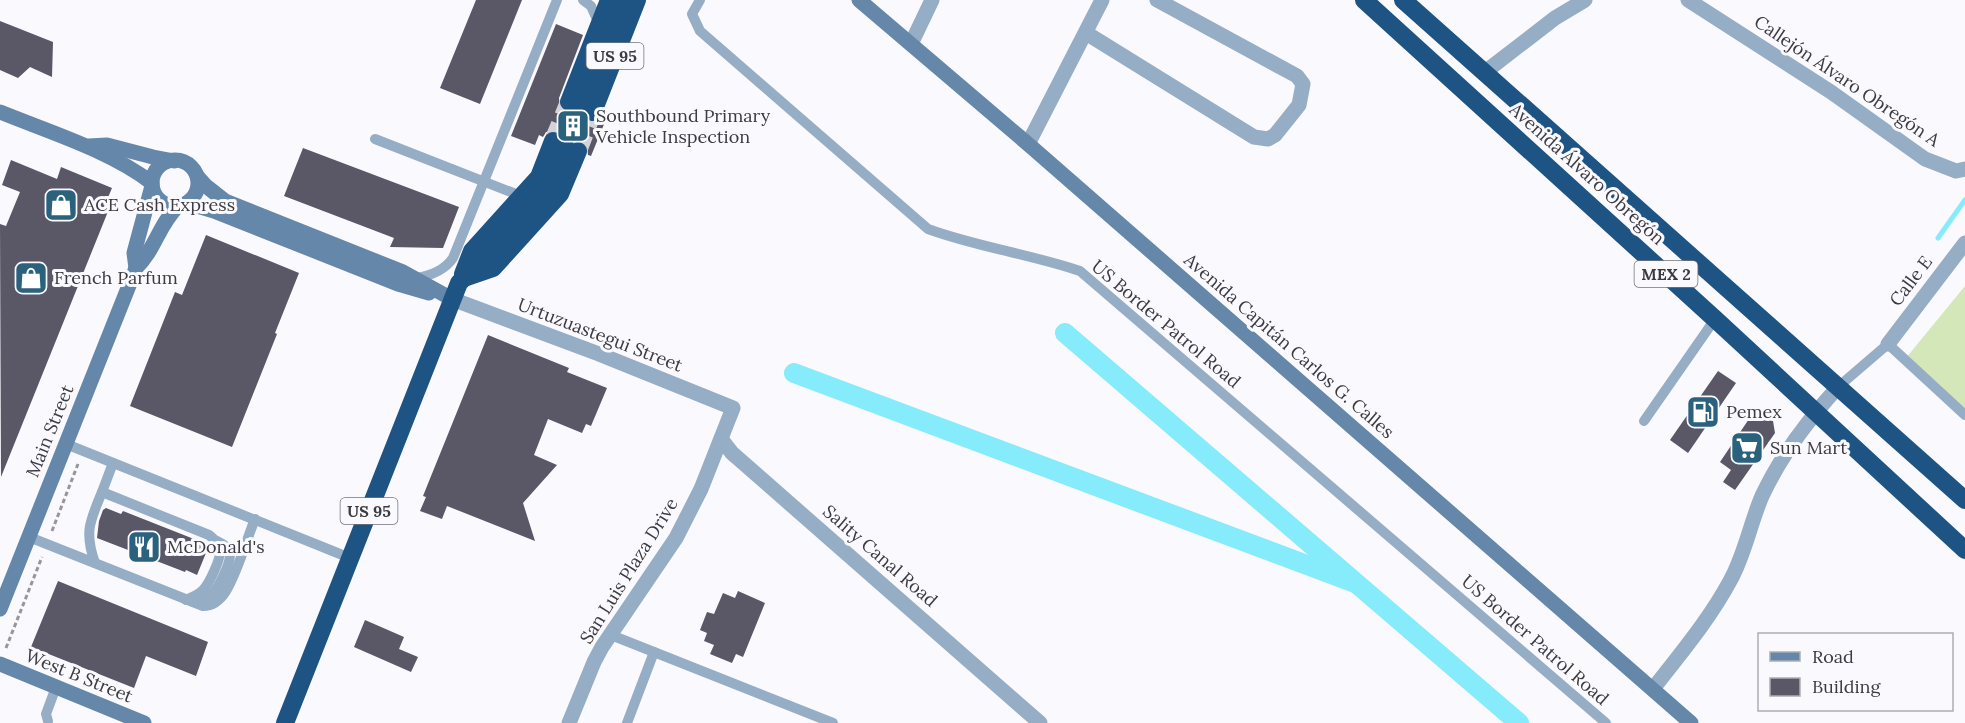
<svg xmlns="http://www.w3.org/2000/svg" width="1965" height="723" viewBox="0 0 1965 723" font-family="Lora,serif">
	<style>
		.green { fill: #d3e7b8 }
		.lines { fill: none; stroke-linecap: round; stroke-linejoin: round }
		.stream { stroke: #86ebfb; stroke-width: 5 }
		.canal { stroke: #86ebfb; stroke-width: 20 }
		.building { fill: #5a5767 }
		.highway-tunnel { stroke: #d4d3d8; stroke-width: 18; stroke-dasharray: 18 9; stroke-linecap: butt }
		.path { stroke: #97969c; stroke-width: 3; stroke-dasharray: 4.5 3; stroke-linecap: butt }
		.lane { stroke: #95adc5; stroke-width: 10 }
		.street { stroke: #95adc5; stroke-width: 15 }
		.secondary { stroke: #6487aa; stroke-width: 15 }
		.highway { stroke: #1e5484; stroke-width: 18 }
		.labels { text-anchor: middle; stroke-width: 6; stroke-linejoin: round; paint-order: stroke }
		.shield { fill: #faf9fd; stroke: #75747a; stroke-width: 1.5 }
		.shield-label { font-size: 16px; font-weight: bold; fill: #3c3b42 }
		.street-label { font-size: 18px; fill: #3c3b42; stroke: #faf9fd }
		.poi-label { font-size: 18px; fill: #3c3b42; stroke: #faf9fd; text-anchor: start }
	</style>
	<rect width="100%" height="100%" fill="#faf9fd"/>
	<!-- green -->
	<path class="green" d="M 1965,286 L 1965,412 L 1906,358 Z"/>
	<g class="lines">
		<!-- stream -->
		<path class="stream" d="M 1938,238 L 1965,200"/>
		<!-- canal -->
		<g class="canal">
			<path d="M 1065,333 L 1519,723"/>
			<path d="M 794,373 L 1355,583"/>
		</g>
	</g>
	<!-- building -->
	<g class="building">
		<path d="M 476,0 L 522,0 L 480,104 L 440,88 Z"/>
		<path d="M 0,21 L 53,42 L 52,77 L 30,67 L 18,78 L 0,70 Z"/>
		<path d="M 556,24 L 583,35 L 559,98 L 560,109 L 565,113 L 572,113 L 576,117 L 584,118 L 589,123 L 595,123 L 600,120 L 604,116 L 607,117 L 591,156 L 588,155 L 587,145 L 583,141 L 575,141 L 570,136 L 562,135 L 556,130 L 546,132 L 543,137 L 539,135 L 535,145 L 511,136 Z"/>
		<path d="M 303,148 L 459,207 L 443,248 L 390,247 L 394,238 L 284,196 Z"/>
		<path d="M 11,160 L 57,179 L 61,167 L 112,188 L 104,207 L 109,209 L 1,477 L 0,224 L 6,226 L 20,192 L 2,185 Z"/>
		<path d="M 206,235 L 299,273 L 275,333 L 277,334 L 232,447 L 130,406 L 175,292 L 182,295 Z"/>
		<path d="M 488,335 L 569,368 L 567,372 L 607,388 L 591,426 L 586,424 L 582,433 L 548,419 L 534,455 L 557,465 L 523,503 L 535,541 L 447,506 L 442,519 L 420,511 L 426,497 L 423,496 Z"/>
		<path d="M 1718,371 L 1736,383 L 1688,453 L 1670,440 Z"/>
		<path d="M 1753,413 L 1760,413 L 1773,421 L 1775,433 L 1735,490 L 1723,482 L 1731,470 L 1720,462 Z"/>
		<path d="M 106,508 L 121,514 L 123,511 L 199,541 L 198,544 L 208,548 L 197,575 L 186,570 L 185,572 L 97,538 L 99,521 L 103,510 Z"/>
		<path d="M 58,581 L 208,642 L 196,676 L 146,656 L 134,688 L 31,647 Z"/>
		<path d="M 738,591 L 765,603 L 743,657 L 736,654 L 732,663 L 710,654 L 714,645 L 704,641 L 707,633 L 700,630 L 707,612 L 714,614 L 723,593 L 735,598 Z"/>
		<path d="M 365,620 L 404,637 L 399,649 L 418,657 L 411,672 L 354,647 Z"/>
	</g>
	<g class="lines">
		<!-- highway-tunnel -->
		<g class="highway-tunnel">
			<path d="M 553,141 L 569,102"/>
			<path d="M 565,146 L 581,107"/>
			<path d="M 578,151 L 593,112"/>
		</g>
		<!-- path -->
		<g class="path">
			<path d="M 52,531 L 78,464"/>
			<path d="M 6,648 L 42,557"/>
		</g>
		<!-- lane -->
		<g class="lane">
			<path d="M 583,0 L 591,6 L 599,24"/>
			<path d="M 700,0 L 692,14 L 700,31 L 928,229 C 977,247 1030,254 1080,271 L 1606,723"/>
			<path d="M 375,139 L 526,198"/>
			<path d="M 415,278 C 430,276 444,271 453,258 L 557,0"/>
			<path d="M 1838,387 L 1888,344 L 1965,415"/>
			<path d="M 1644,421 L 1715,319"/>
			<path d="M 66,444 L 350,558"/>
			<path d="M 102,492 L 113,463"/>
			<path d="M 29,537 L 203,606 C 213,606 221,599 226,591 C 238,571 246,541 255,519"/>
			<path d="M 95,563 C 84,532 90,521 102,492 L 209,535 C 214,539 219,543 220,550 C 221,559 209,584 203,590 C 198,595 192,597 186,600"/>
			<path d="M 193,602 C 199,601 206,599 211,595 C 218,589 230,564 230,555 C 230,548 223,544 217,541"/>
			<path d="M 611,635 L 833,723"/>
			<path d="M 48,721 L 46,714 L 56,687"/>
			<path d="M 627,723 L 654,652"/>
		</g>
		<!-- street -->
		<g class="street">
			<path d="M 1688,0 L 1831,92 L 1925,159 L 1956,171 L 1965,169"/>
			<path d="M 1086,33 L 1254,137 L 1268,139 L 1275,135 L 1299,105 L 1303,84 L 1297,76 L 1157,0"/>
			<path d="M 911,44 L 932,0"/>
			<path d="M 1485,72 L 1555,18 L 1585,0"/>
			<path d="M 1028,144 L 1102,0"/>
			<path d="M 452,299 L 599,354 L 733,408 L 701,489 L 676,538 L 602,647 L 594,662 L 569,723"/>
			<path d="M 1888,344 L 1965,243"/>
			<path d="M 721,439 L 732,453 L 1040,723"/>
			<path d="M 1653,689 C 1680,654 1709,620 1730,581 C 1745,554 1750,524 1762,496 C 1781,455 1808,420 1838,387"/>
		</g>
		<!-- secondary -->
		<g class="secondary">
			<path d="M 859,0 L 1028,144 L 1691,723"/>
			<path d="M 0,112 C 49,132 111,151 152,183"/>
			<path d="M 89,146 L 107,145 L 153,157 L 174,161"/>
			<circle cx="175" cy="183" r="23"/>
			<path d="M 197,176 L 206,186 L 225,201 L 403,272 L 452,299"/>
			<path d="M 187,203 L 214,211 L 398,284 L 429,293"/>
			<path d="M 136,268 L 134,253 L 152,186"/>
			<path d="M 0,609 L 136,268 C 155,250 159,224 178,206"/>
			<path d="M 0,664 L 144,723"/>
		</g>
		<!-- highway -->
		<g class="highway">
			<path d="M 1364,0 L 1715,319 L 1965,550"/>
			<path d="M 1403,0 L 1965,500"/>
			<path d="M 569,102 L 609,0"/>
			<path d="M 581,107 L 623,0"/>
			<path d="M 593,112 L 637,0"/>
			<path d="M 463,274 L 472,251 L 539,177 L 553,141"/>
			<path d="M 464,278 L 493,268 L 560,194 L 578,151"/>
			<path d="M 285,723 L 459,283 L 545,194 L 565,146"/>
		</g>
	</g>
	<!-- icons -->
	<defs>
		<g id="building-square" transform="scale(1.725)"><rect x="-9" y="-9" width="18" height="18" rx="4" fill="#2a617c" stroke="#faf9fd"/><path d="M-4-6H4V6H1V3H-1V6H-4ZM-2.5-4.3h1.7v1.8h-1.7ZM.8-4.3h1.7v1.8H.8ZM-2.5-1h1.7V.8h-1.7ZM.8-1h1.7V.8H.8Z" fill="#fff"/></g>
		<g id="shop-square" transform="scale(1.725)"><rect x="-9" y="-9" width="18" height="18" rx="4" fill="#2a617c" stroke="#faf9fd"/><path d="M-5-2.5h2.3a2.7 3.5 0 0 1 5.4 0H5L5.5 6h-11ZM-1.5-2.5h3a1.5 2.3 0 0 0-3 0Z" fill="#fff"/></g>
		<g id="fuel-square" transform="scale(1.725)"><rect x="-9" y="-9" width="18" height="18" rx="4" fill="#2a617c" stroke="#faf9fd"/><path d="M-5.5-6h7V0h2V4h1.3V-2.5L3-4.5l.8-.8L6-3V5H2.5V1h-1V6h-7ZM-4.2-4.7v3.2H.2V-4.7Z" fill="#fff"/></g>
		<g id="supermarket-square" transform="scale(1.725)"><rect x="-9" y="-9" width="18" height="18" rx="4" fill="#2a617c" stroke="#faf9fd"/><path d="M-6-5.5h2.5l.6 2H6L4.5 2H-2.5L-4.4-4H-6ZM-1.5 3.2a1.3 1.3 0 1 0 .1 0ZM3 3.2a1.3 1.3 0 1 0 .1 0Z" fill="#fff"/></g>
		<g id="restaurant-square" transform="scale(1.725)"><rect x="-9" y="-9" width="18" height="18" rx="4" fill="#2a617c" stroke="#faf9fd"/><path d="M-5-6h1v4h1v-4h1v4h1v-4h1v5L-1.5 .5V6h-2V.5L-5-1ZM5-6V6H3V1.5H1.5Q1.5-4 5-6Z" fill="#fff"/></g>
	</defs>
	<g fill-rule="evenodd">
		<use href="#building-square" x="573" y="126"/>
		<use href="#shop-square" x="61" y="205"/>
		<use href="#shop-square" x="31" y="278"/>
		<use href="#fuel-square" x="1703" y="412"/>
		<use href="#supermarket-square" x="1747" y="448"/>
		<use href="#restaurant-square" x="144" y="547"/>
	</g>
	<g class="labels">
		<!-- shield labels -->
		<g class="shield">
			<rect x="586.5" y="43" width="57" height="26" rx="4.5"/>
			<rect x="1634.5" y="261" width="63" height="26" rx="4.5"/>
			<rect x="340.5" y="498" width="57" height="26" rx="4.5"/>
		</g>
		<g class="shield-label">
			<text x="615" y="62">US 95</text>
			<text x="1666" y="280">MEX 2</text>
			<text x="369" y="517">US 95</text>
		</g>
		<!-- street labels -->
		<g class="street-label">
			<text transform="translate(1847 81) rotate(34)" y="6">Callejón Álvaro Obregón A</text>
			<text transform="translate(1587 174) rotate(42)" y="6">Avenida Álvaro Obregón</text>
			<text transform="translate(1911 281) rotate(-53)" y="6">Calle E</text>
			<text transform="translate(1166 324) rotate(40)" y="6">US Border Patrol Road</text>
			<text transform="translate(600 335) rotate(21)" y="6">Urtuzuastegui Street</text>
			<text transform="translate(1289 346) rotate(41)" y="6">Avenida Capitán Carlos G. Calles</text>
			<text transform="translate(50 431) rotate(-68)" y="6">Main Street</text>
			<text transform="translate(880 556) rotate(41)" y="6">Sality Canal Road</text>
			<text transform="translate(629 571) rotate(-58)" y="6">San Luis Plaza Drive</text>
			<text transform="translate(1535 640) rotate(41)" y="6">US Border Patrol Road</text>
			<text transform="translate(79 676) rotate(22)" y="6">West B Street</text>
		</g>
		<!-- poi labels -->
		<g class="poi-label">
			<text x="596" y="122">Southbound Primary<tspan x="596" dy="21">Vehicle Inspection</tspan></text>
			<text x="84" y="211">ACE Cash Express</text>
			<text x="54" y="284">French Parfum</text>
			<text x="1726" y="418">Pemex</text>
			<text x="1770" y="454">Sun Mart</text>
			<text x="167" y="553">McDonald's</text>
		</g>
	</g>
	<!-- legend -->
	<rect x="1758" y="633" width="195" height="78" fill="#faf9fd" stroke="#aeadb2" stroke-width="1.5"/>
	<rect x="1770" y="652" width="30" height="9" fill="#6487aa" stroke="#aeadb2" stroke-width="1.5"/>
	<text x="1812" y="663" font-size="18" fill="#3c3b42">Road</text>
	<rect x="1770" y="678" width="30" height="18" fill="#5a5767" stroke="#aeadb2" stroke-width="1.5"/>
	<text x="1812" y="693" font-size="18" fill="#3c3b42">Building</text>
</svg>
